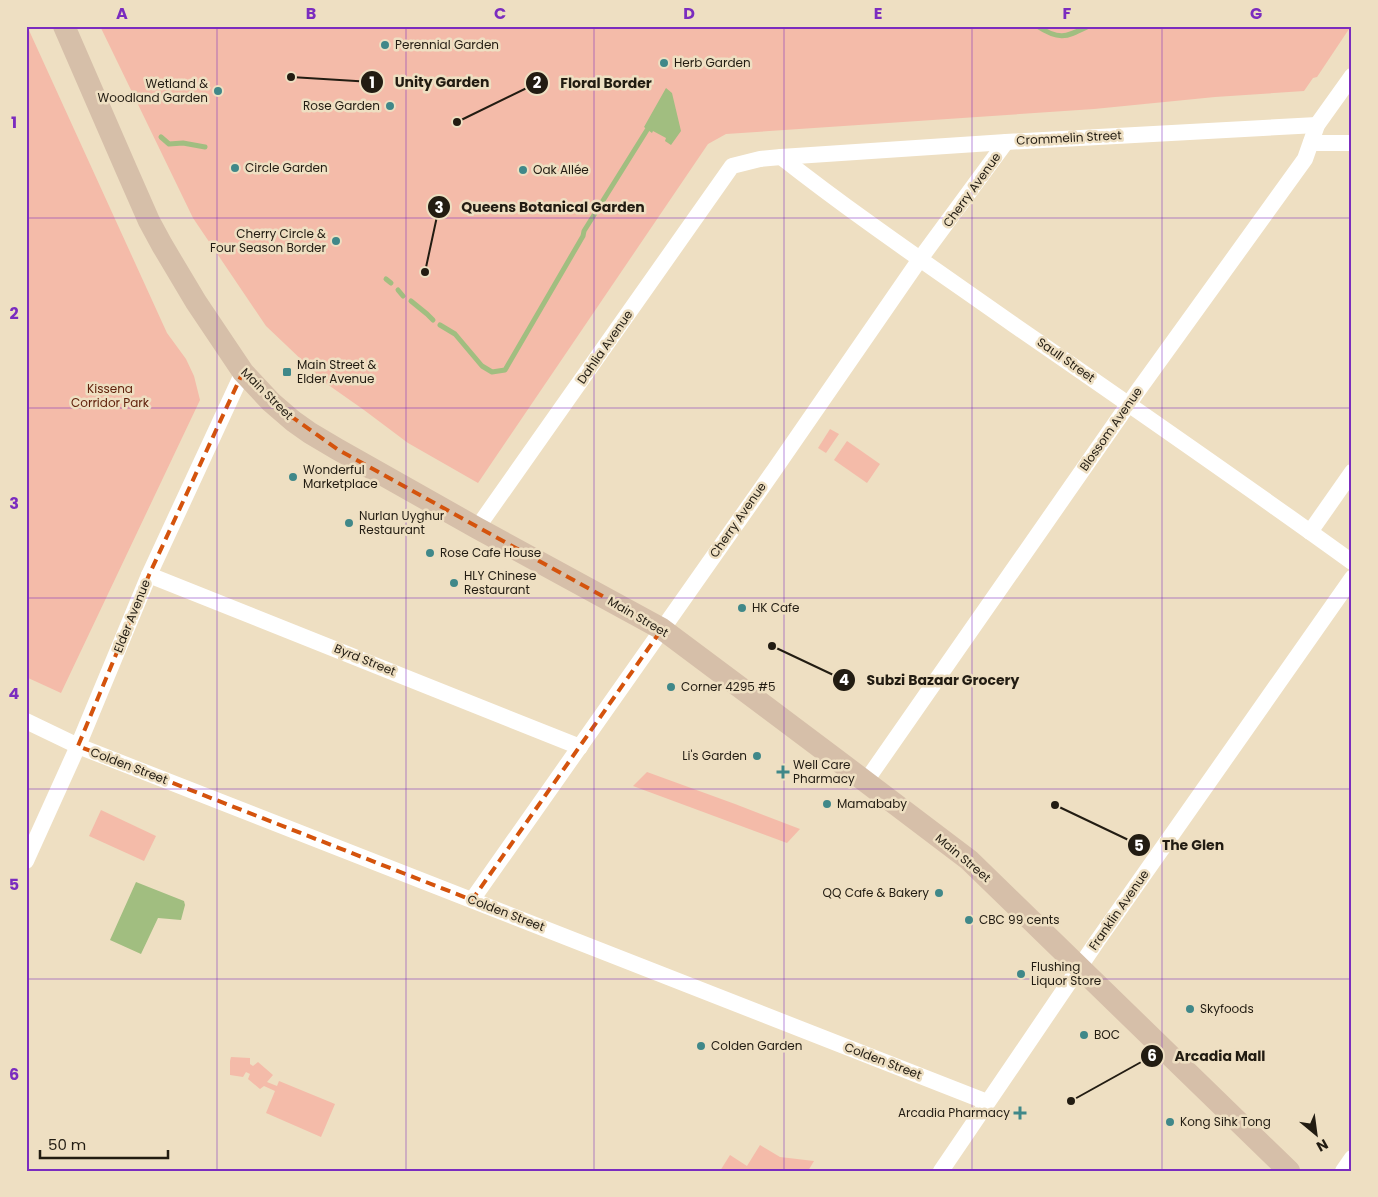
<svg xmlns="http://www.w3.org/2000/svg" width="1378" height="1197" viewBox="0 0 1378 1197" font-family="Poppins,sans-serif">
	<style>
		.green { fill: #f4bba9 }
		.water { fill: #a1be80 }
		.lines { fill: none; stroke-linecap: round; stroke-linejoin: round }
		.stream { stroke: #a1be80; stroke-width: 5 }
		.street { stroke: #fff; stroke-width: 16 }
		.secondary { stroke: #d6bfa9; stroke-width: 22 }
		.marked { fill: none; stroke: #d4530d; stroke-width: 4; stroke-dasharray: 10 6; stroke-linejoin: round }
		.grid { fill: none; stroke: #7b2cbf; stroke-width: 1; stroke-opacity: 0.55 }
		.poi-dot { fill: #408889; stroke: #eedfc2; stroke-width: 2 }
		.labels { text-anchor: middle; stroke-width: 5; stroke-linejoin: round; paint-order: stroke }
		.poi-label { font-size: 12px; fill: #221c12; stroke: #eedfc2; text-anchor: start }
		.street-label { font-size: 12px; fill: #221c12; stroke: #eedfc2 }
		.park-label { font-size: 12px; fill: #61230d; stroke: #eedfc2 }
		.leader { fill: none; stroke: #221c12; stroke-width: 2 }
		.callout-dot { fill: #221c12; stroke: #eedfc2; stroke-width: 2 }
		.mark-label { font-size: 15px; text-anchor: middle; font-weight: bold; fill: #fff }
		.callout-label { font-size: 14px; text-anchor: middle; font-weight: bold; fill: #221c12; stroke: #eedfc2; stroke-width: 5; stroke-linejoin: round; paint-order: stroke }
		.neatline { fill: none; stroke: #7b2cbf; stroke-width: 2 }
		.grid-label { font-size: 16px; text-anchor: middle; font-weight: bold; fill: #7b2cbf }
	</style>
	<rect width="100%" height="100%" fill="#eedfc2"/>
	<!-- green -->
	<g class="green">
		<path d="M 26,26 L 27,26 L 167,333 L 186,359 L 194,376 L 200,400 L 61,693 L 26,677 Z"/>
		<path d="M 100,26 L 1351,26 L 1317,77 L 1313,78 L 1304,91 L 1215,97 L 1094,109 L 726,134 L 708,144 L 478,483 L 408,443 L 364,410 L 327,384 L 266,326 L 193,218 Z"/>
		<path d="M 830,429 L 839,434 L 826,453 L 818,448 Z"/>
		<path d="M 847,441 L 880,464 L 867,483 L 834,460 Z"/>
		<path d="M 647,772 L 735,804 L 800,829 L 787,843 L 633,786 Z"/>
		<path d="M 101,810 L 156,836 L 144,861 L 89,836 Z"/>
		<path d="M 231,1057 L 250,1058 L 250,1064 L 253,1066 L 258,1062 L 273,1075 L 267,1082 L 277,1086 L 279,1081 L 335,1104 L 321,1137 L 266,1113 L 275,1091 L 264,1086 L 260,1089 L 248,1079 L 250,1074 L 246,1072 L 243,1077 L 230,1075 L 230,1061 Z"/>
		<path d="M 760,1145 L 780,1157 L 814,1161 L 808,1171 L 720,1171 L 730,1155 L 747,1166 Z"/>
	</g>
	<!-- water -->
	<g class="water">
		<path d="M 666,88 L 672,93 L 681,131 L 671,145 L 665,141 L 666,138 L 653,131 L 652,133 L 644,127 Z"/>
		<path d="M 136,882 L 184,901 L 185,905 L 181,920 L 158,918 L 141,954 L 110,940 Z"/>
	</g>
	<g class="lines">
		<!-- stream -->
		<g class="stream">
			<path d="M 1037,26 C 1060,41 1066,37 1089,26"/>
			<path d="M 161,137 L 169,144 L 183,143 L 205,147"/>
			<path d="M 386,279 L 391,283"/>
			<path d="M 398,290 L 403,296"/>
			<path d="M 411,301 L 427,314 L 433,320"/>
			<path d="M 440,325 L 455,334 L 482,366 L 492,372 L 505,370 L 583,236 L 584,231 L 647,130"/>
		</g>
		<!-- street -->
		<g class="street">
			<path d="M 1311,143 L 1352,143"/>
			<path d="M 781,157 C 856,216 936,270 1014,325 C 1127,403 1240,481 1352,562"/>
			<path d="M 477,528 L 732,166 L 760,159 L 781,157 L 1006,142 L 1317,125"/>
			<path d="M 1310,532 L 1352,472"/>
			<path d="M 149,575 L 580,747"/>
			<path d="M 26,721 L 78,746 L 987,1102"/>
			<path d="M 866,781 L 1137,392 L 1305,159 L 1317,125 L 1352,76"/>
			<path d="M 26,861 L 78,746 L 149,575 L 243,372"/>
			<path d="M 472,900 L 775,469 L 920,259 L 1006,142"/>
			<path d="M 941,1171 L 1098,940 L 1352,578"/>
			<path d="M 1343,1171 L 1352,1158"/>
		</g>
		<!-- secondary -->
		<path class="secondary" d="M 64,26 L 127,171 L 149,221 L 162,245 L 196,302 L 243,372 L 271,402 L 293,421 L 310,433 L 337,449 L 477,528 L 662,629 L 833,757 L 969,860 L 1289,1171"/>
	</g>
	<!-- marked area -->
	<path class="marked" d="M 243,372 L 271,402 L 337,449 L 662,629 L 472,900 L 78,746 L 149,575 Z"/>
	<!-- grid -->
	<path class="grid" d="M 217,26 L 217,1171M 406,26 L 406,1171M 594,26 L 594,1171M 784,26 L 784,1171M 972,26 L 972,1171M 1162,26 L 1162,1171M 26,218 L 1352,218M 26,408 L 1352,408M 26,598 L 1352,598M 26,789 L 1352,789M 26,979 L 1352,979"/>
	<!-- markers -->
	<g class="poi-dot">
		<circle cx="385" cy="45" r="5"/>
		<circle cx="664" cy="63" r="5"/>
		<circle cx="218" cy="91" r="5"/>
		<circle cx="390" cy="106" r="5"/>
		<circle cx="235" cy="168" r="5"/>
		<circle cx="523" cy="170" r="5"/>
		<circle cx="336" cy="241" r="5"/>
		<rect x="282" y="367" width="10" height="10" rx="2.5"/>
		<circle cx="293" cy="477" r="5"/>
		<circle cx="349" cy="523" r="5"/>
		<circle cx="430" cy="553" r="5"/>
		<circle cx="454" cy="583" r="5"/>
		<circle cx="742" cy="608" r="5"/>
		<circle cx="671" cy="687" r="5"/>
		<circle cx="757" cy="756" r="5"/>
		<path d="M780.5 764.5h5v5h5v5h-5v5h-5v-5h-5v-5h5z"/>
		<circle cx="827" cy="804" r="5"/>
		<circle cx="939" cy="893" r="5"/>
		<circle cx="969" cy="920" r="5"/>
		<circle cx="1021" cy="974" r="5"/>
		<circle cx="1190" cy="1009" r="5"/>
		<circle cx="1084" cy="1035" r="5"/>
		<circle cx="701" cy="1046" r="5"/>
		<path d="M1017.5 1105.5h5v5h5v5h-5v5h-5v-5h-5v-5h5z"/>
		<circle cx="1170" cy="1122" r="5"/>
	</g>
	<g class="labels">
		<!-- poi labels -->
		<g class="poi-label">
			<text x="395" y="49">Perennial Garden</text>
			<text x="674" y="67">Herb Garden</text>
			<text x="208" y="88" text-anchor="end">Wetland &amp;<tspan x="208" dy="14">Woodland Garden</tspan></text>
			<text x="380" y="110" text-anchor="end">Rose Garden</text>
			<text x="245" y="172">Circle Garden</text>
			<text x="533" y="174">Oak Allée</text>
			<text x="326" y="238" text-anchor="end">Cherry Circle &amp;<tspan x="326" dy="14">Four Season Border</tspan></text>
			<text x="297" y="369">Main Street &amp;<tspan x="297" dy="14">Elder Avenue</tspan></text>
			<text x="303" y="474">Wonderful<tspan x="303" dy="14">Marketplace</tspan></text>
			<text x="359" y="520">Nurlan Uyghur<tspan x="359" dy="14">Restaurant</tspan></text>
			<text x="440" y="557">Rose Cafe House</text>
			<text x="464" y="580">HLY Chinese<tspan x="464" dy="14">Restaurant</tspan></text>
			<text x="752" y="612">HK Cafe</text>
			<text x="681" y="691">Corner 4295 #5</text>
			<text x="747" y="760" text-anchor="end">Li's Garden</text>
			<text x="793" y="769">Well Care<tspan x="793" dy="14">Pharmacy</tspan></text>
			<text x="837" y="808">Mamababy</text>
			<text x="929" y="897" text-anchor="end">QQ Cafe &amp; Bakery</text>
			<text x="979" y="924">CBC 99 cents</text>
			<text x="1031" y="971">Flushing<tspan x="1031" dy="14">Liquor Store</tspan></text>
			<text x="1200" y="1013">Skyfoods</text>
			<text x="1094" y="1039">BOC</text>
			<text x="711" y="1050">Colden Garden</text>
			<text x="1010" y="1117" text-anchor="end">Arcadia Pharmacy</text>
			<text x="1180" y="1126">Kong Sihk Tong</text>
		</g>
		<!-- street labels -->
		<g class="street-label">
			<text transform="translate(1069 138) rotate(-3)" y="4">Crommelin Street</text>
			<text transform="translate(972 190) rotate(-54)" y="4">Cherry Avenue</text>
			<text transform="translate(605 347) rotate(-55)" y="4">Dahlia Avenue</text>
			<text transform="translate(1066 360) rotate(35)" y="4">Saull Street</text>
			<text transform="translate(267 394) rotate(45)" y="4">Main Street</text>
			<text transform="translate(1111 429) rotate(-55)" y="4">Blossom Avenue</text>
			<text transform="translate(738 520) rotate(-55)" y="4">Cherry Avenue</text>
			<text transform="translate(132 616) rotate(-68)" y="4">Elder Avenue</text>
			<text transform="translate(638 617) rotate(30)" y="4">Main Street</text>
			<text transform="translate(365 660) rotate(22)" y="4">Byrd Street</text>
			<text transform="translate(129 766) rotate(21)" y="4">Colden Street</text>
			<text transform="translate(963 858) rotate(40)" y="4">Main Street</text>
			<text transform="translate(1119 910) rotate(-55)" y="4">Franklin Avenue</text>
			<text transform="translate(506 913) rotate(21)" y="4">Colden Street</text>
			<text transform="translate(883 1061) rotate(21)" y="4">Colden Street</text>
		</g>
		<!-- park labels -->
		<g class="park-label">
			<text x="110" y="393">Kissena<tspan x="110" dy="14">Corridor Park</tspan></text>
		</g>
	</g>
	<!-- callouts -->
	<path class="leader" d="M291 77L372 82M457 122L537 83M425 272L439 207M772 646L844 680M1055 805L1139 845M1071 1101L1152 1056"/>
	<g class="callout-dot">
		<circle cx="291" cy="77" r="5"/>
		<circle cx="457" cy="122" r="5"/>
		<circle cx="425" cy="272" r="5"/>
		<circle cx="772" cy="646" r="5"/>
		<circle cx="1055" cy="805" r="5"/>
		<circle cx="1071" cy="1101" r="5"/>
		<circle cx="372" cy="82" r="12"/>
		<circle cx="537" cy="83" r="12"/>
		<circle cx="439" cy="207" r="12"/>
		<circle cx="844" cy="680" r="12"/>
		<circle cx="1139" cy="845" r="12"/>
		<circle cx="1152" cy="1056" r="12"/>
	</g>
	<g class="mark-label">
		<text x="372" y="88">1</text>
		<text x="537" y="88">2</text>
		<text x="439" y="213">3</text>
		<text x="844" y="685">4</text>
		<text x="1139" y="851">5</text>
		<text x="1152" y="1061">6</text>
	</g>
	<g class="callout-label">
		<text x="442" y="87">Unity Garden</text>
		<text x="606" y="88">Floral Border</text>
		<text x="553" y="212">Queens Botanical Garden</text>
		<text x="943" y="685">Subzi Bazaar Grocery</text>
		<text x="1193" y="850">The Glen</text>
		<text x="1220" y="1061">Arcadia Mall</text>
	</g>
	<!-- border -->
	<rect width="1378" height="1197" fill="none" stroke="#eedfc2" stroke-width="55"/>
	<!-- north arrow -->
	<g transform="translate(1316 1134) rotate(151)" stroke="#eedfc2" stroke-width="4" paint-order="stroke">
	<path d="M0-4L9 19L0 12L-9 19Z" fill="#221c12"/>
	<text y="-8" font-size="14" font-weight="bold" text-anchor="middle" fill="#221c12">N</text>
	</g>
	<!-- scale -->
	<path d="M40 1150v8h128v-8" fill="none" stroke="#221c12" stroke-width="2.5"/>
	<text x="48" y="1150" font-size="15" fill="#221c12" stroke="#eedfc2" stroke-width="4" paint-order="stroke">50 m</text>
	<rect x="28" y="28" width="1322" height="1142" class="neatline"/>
	<g class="grid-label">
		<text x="122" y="19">A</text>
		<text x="311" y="19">B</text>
		<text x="500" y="19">C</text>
		<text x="689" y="19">D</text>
		<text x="878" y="19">E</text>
		<text x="1067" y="19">F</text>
		<text x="1256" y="19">G</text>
		<text x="14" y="128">1</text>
		<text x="14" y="319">2</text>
		<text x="14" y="509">3</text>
		<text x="14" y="699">4</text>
		<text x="14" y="890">5</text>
		<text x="14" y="1080">6</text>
	</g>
</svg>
